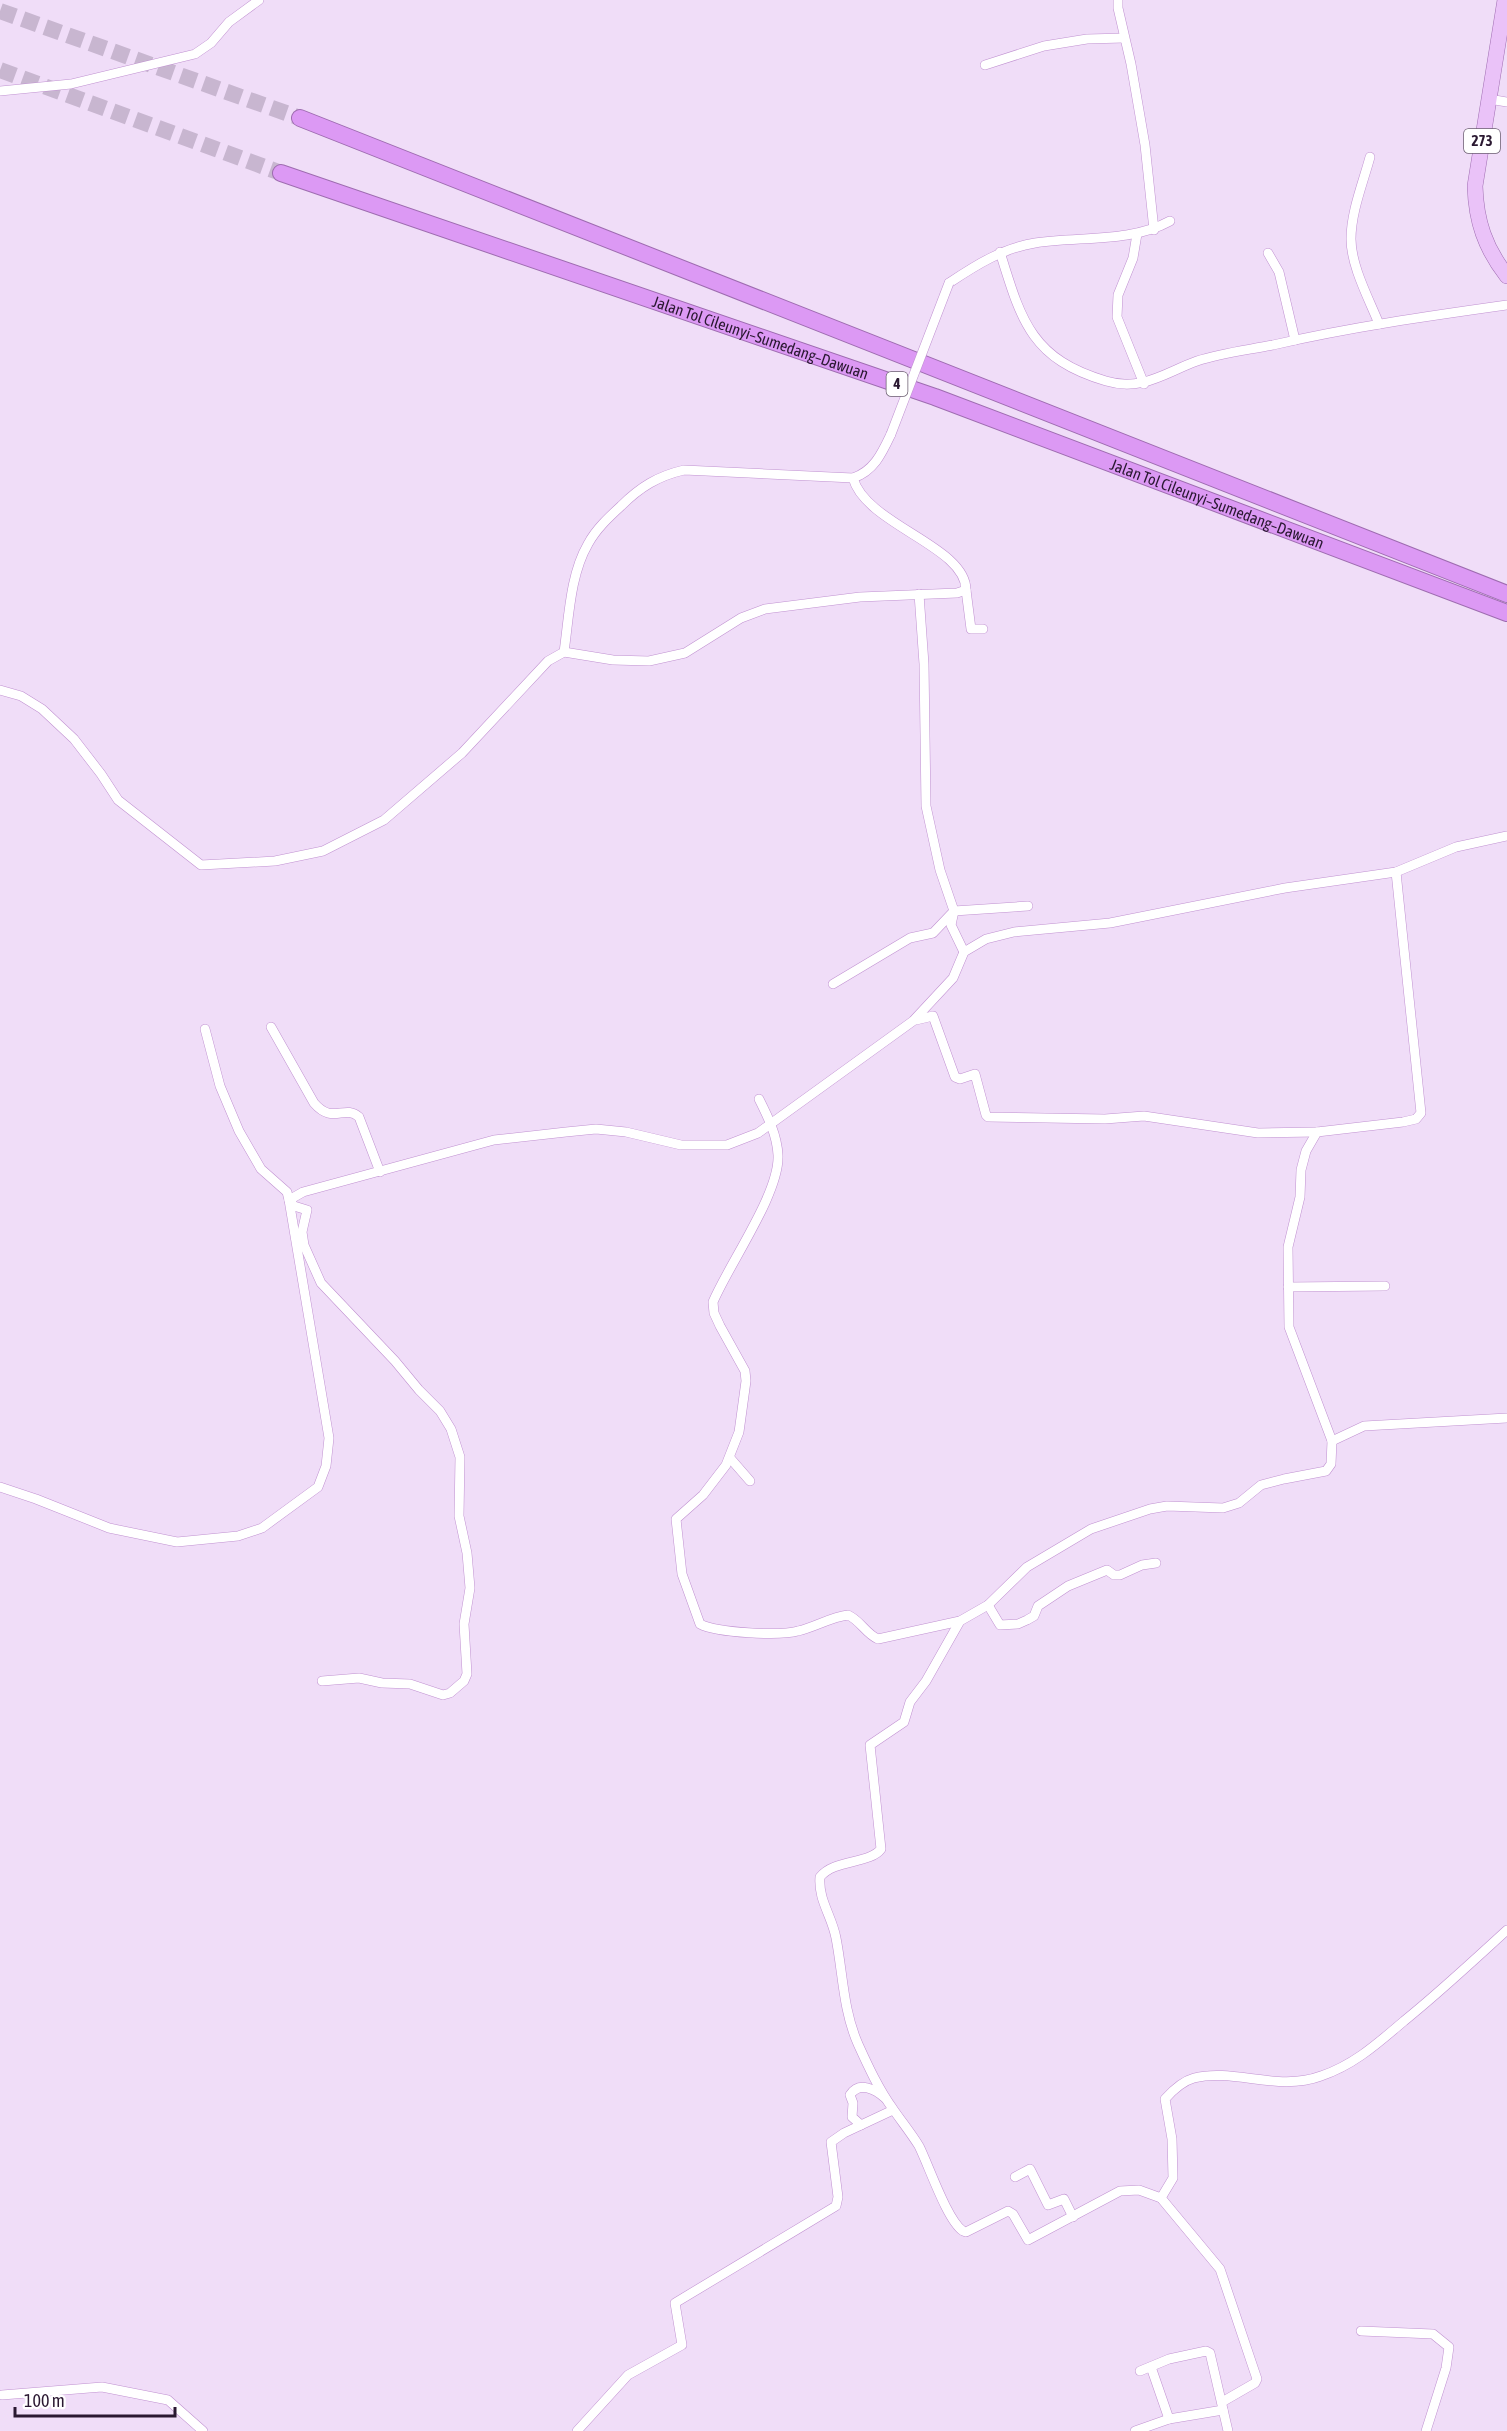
<svg xmlns="http://www.w3.org/2000/svg" width="1507" height="2431" viewBox="0 0 1507 2431" font-family="'Asap Condensed',sans-serif">
	<style>
		.lines { fill: none; stroke-linecap: round; stroke-linejoin: round }
		.highway-tunnel { stroke: #c8b6d0; stroke-width: 16; stroke-dasharray: 16 8; stroke-linecap: butt }
		.street-casing { stroke: #c091d1; stroke-width: 10 }
		.primary-casing { stroke: #9e6cb0; stroke-width: 16 }
		.highway-casing { stroke: #9e6cb0; stroke-width: 18 }
		.street { stroke: #fff; stroke-width: 9 }
		.primary { stroke: #eac2f8; stroke-width: 15 }
		.highway { stroke: #dc99f4; stroke-width: 16 }
		.street-bridge-casing { stroke: #c091d1; stroke-width: 10; stroke-linecap: butt }
		.street-bridge { stroke: #fff; stroke-width: 9 }
		.labels { text-anchor: middle; stroke-width: 5; stroke-linejoin: round; paint-order: stroke }
		.shield { fill: #fff; stroke: #6a5d6f; stroke-width: 1.5 }
		.shield-label { font-size: 15px; font-weight: bold; fill: #2a1831 }
		.street-label { font-size: 16px; fill: #2a1831; stroke: #fff }
	</style>
	<rect width="100%" height="100%" fill="#f0ddf8"/>
	<g class="lines">
		<!-- highway-tunnel -->
		<g class="highway-tunnel">
			<path d="M 0,11 L 300,118"/>
			<path d="M 0,70 L 281,173"/>
		</g>
		<!-- street casing -->
		<g class="street-casing">
			<g id="street">
				<path d="M 1118,0 L 1118,8 L 1131,64 L 1145,145 L 1154,230"/>
				<path d="M 985,65 L 1044,46 L 1087,39 L 1124,38"/>
				<path d="M 0,91 L 71,84 L 195,54 L 211,43 L 229,22 L 259,0"/>
				<path d="M 1489,99 L 1507,102"/>
				<path d="M 1370,157 C 1363,183 1351,212 1351,239 C 1351,266 1369,299 1379,324"/>
				<path d="M 1137,234 L 1133,258 L 1118,295 L 1117,317 L 1144,384"/>
				<path d="M 1000,252 C 1021,320 1031,359 1106,381 C 1142,392 1166,372 1197,361 C 1221,353 1248,350 1273,345 C 1351,327 1429,316 1507,305"/>
				<path d="M 1268,253 L 1279,272 L 1295,340"/>
				<path d="M 949,283 C 976,265 1003,248 1035,243 C 1080,236 1130,243 1170,221"/>
				<path d="M 966,590 L 971,629 L 983,629"/>
				<path d="M 919,594 L 924,664 L 926,806 L 940,870 L 954,911 L 951,925 L 964,952"/>
				<path d="M 564,652 L 613,660 L 649,661 L 685,653 L 741,618 L 765,609 L 860,597 L 957,593 L 966,590 C 966,546 866,525 853,478"/>
				<path d="M 0,690 L 21,696 L 42,709 L 74,739 L 101,774 L 118,800 L 201,865 L 275,861 L 323,851 L 384,820 L 462,753 L 548,661 L 564,652 C 569,617 570,575 588,544 C 596,529 609,517 621,506 C 640,487 658,476 684,470 L 853,478 C 874,471 882,453 891,434"/>
				<path d="M 1396,872 L 1421,1113 L 1416,1119 L 1403,1122 L 1317,1132 L 1306,1151 L 1301,1170 L 1300,1197 L 1288,1247 L 1289,1327 L 1332,1441 L 1364,1426 L 1507,1418"/>
				<path d="M 833,984 L 910,938 L 933,933 L 954,911 L 1028,906"/>
				<path d="M 916,1020 L 933,1016 L 955,1077 L 960,1079 L 975,1074 L 986,1115 L 988,1117 L 1105,1119 L 1144,1116 L 1258,1133 L 1317,1132"/>
				<path d="M 271,1027 L 314,1103 C 333,1125 344,1104 359,1117 L 380,1172"/>
				<path d="M 205,1029 L 220,1086 L 239,1131 L 261,1169 L 287,1192 L 289,1200 L 294,1206 L 307,1210 L 302,1232 L 304,1245 L 321,1283 L 395,1361 L 419,1390 L 440,1411 L 451,1429 L 460,1457 L 459,1516 L 467,1553 L 470,1588 L 464,1624 L 467,1674 L 464,1681 L 450,1693 L 443,1695 L 410,1684 L 382,1683 L 359,1678 L 322,1681"/>
				<path d="M 759,1099 C 768,1117 777,1135 778,1155 C 780,1193 729,1264 713,1302 L 714,1313 L 720,1326 L 745,1371 L 746,1381 L 739,1432 L 726,1465 L 703,1495 L 676,1519 L 682,1574 L 700,1624 C 717,1633 780,1636 798,1631 C 815,1627 831,1617 848,1615 C 860,1620 866,1634 878,1639 L 960,1621 L 988,1605 L 1027,1567 L 1091,1529 L 1150,1509 L 1167,1506 L 1223,1508 L 1239,1503 L 1261,1485 L 1284,1479 L 1326,1471 L 1331,1464 L 1332,1441"/>
				<path d="M 1288,1287 L 1385,1286"/>
				<path d="M 730,1458 L 750,1481"/>
				<path d="M 0,1487 L 36,1499 L 109,1528 L 177,1542 L 238,1536 L 262,1528 L 318,1487 L 326,1466 L 329,1438 L 289,1200 L 303,1192 L 494,1140 L 566,1132 L 596,1129 L 626,1132 L 681,1145 L 727,1145 L 758,1133 L 913,1021 L 953,978 L 964,952 L 986,939 L 1014,932 L 1110,923 L 1285,888 L 1396,872 L 1456,847 L 1507,836"/>
				<path d="M 988,1605 L 1000,1625 L 1018,1624 L 1027,1620 L 1034,1616 L 1038,1606 L 1068,1586 L 1107,1570 L 1114,1575 L 1120,1575 L 1142,1565 L 1156,1563"/>
				<path d="M 960,1621 L 926,1681 L 910,1702 L 904,1722 L 870,1745 L 881,1849 C 870,1864 834,1859 820,1877 C 818,1900 832,1916 836,1938 C 843,1974 843,2010 858,2044 C 868,2066 879,2090 893,2109 C 902,2122 911,2133 919,2146 C 929,2166 947,2220 963,2231 L 966,2232 L 1008,2211 L 1013,2214 L 1028,2240 L 1120,2191 L 1139,2190 L 1161,2198"/>
				<path d="M 861,2125 L 852,2117 L 853,2103 L 850,2095 C 859,2081 875,2089 885,2098"/>
				<path d="M 1015,2177 L 1030,2169 L 1048,2205 L 1064,2199 L 1073,2217"/>
				<path d="M 1361,2331 L 1433,2334 L 1449,2347 L 1446,2368 L 1426,2431"/>
				<path d="M 1151,2367 L 1169,2419"/>
				<path d="M 1140,2371 L 1169,2359 L 1206,2351 L 1210,2353 L 1228,2431"/>
				<path d="M 2,2395 L 102,2387 L 168,2400 L 203,2431"/>
				<path d="M 1222,2402 L 1255,2383 L 1257,2379 L 1220,2269 L 1161,2198 L 1173,2178 L 1172,2139 L 1165,2099 C 1173,2090 1183,2081 1194,2078 C 1234,2068 1278,2092 1321,2076 C 1354,2065 1378,2043 1404,2021 C 1440,1992 1473,1961 1507,1930"/>
				<path d="M 577,2431 L 628,2375 L 682,2345 L 675,2303 L 836,2206 L 838,2197 L 831,2142 L 844,2133 L 893,2110"/>
				<path d="M 1135,2431 L 1169,2419 L 1223,2410"/>
			</g>
		</g>
		<!-- primary casing -->
		<g class="primary-casing">
			<path id="primary" d="M 1505,0 L 1475,186 C 1476,221 1485,248 1507,276"/>
		</g>
		<!-- highway casing -->
		<g class="highway-casing">
			<g id="highway">
				<path d="M 300,118 L 1507,594"/>
				<path id="s1" d="M 281,173 L 935,397 L 1507,613"/>
			</g>
		</g>
		<!-- street -->
		<use href="#street" class="street"/>
		<!-- primary -->
		<use href="#primary" class="primary"/>
		<!-- highway -->
		<use href="#highway" class="highway"/>
		<!-- street-bridge casing -->
		<g class="street-bridge-casing">
			<path id="street-bridge" d="M 891,434 L 949,283"/>
		</g>
		<!-- street-bridge -->
		<use href="#street-bridge" class="street-bridge"/>
	</g>
	<g class="labels">
		<!-- shield labels -->
		<g class="shield">
			<rect x="1464" y="129" width="36" height="24" rx="4.5"/>
			<rect x="886.5" y="372" width="21" height="24" rx="4.5"/>
		</g>
		<g class="shield-label">
			<text x="1482" y="146">273</text>
			<text x="897" y="389">4</text>
		</g>
		<!-- street labels -->
		<g class="street-label">
			<text dy="6" stroke="none"><textPath href="#s1" startOffset="507">Jalan Tol Cileunyi–Sumedang–Dawuan</textPath></text>
			<text dy="6" stroke="none"><textPath href="#s1" startOffset="993">Jalan Tol Cileunyi–Sumedang–Dawuan</textPath></text>
		</g>
	</g>
	<!-- scale -->
	<path d="M15 2407v9h160v-9" fill="none" stroke="#2a1831" stroke-width="3"/>
	<text x="24" y="2407" font-size="18" fill="#2a1831" stroke="#ffffff" stroke-width="4.5" paint-order="stroke">100 m</text>
</svg>
